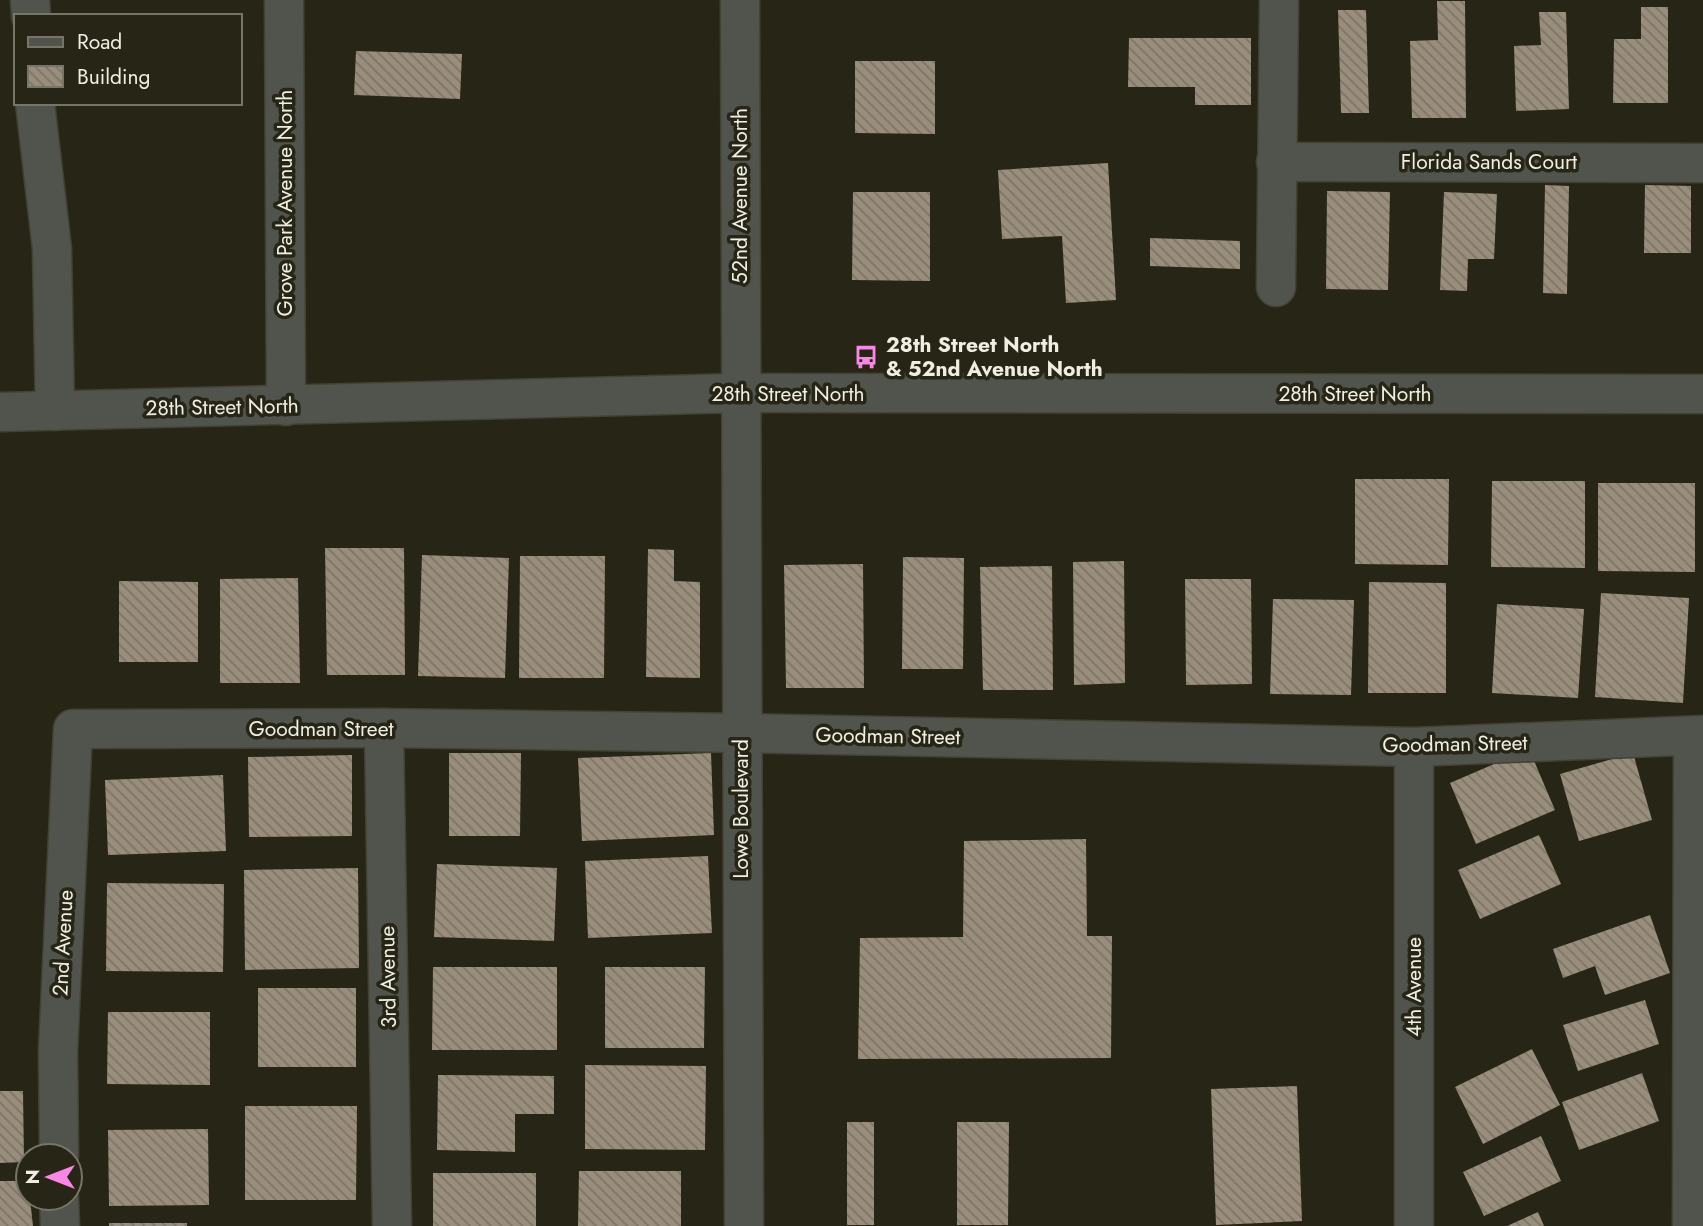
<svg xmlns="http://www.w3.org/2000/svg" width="1703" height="1226" viewBox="0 0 1703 1226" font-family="Jost,sans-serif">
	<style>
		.building { fill: url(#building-back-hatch) }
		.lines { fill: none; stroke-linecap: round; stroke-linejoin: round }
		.minor-casing { stroke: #434132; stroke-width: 41 }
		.minor { stroke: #51544d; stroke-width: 38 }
		.labels { text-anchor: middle; stroke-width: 7; stroke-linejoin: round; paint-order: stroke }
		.street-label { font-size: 21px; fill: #efeee3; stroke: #272515 }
		.poi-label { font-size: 21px; font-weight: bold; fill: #efeee3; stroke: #272515; text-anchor: start }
	</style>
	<defs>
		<pattern id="building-back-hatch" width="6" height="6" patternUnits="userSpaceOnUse" patternTransform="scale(1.75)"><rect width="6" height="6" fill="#998d7c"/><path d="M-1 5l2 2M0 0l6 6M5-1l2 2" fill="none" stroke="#7d7468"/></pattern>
	</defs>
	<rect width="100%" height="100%" fill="#272515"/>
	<!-- building -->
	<g class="building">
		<path d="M 1437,1 L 1465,1 L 1466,118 L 1412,118 L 1410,41 L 1438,40 Z"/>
		<path d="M 1641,7 L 1668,7 L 1668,103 L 1613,103 L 1614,39 L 1641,39 Z"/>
		<path d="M 1338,10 L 1366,10 L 1369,113 L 1341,113 Z"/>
		<path d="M 1539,12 L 1566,12 L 1569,109 L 1516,111 L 1514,46 L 1541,45 Z"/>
		<path d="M 1129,38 L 1251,38 L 1251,105 L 1195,105 L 1195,87 L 1128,87 Z"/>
		<path d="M 356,51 L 462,54 L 460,99 L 354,95 Z"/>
		<path d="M 855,61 L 935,61 L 935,134 L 855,133 Z"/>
		<path d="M 1108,163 L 1116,300 L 1066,303 L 1062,236 L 1002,239 L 998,170 Z"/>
		<path d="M 1545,185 L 1569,186 L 1567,294 L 1543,293 Z"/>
		<path d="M 1645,185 L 1691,186 L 1691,253 L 1644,253 Z"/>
		<path d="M 1327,191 L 1390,192 L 1388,290 L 1326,289 Z"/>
		<path d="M 853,192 L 930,192 L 930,281 L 852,280 Z"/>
		<path d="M 1444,192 L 1497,194 L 1494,259 L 1468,259 L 1467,291 L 1440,290 Z"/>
		<path d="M 1150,238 L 1240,241 L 1240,269 L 1150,266 Z"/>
		<path d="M 1355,479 L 1449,479 L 1448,565 L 1355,564 Z"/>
		<path d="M 1492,481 L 1585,481 L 1585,568 L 1491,567 Z"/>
		<path d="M 1598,483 L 1695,483 L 1695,572 L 1598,571 Z"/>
		<path d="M 325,548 L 404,548 L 405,675 L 327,675 Z"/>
		<path d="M 648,549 L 674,550 L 674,581 L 700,582 L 700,678 L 646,677 Z"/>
		<path d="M 422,555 L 509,558 L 505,678 L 418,676 Z"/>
		<path d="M 520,556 L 605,556 L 604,678 L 519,678 Z"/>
		<path d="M 903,557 L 964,558 L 963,669 L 902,669 Z"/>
		<path d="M 1124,561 L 1125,683 L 1074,685 L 1073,562 Z"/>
		<path d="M 863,564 L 864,688 L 786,688 L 784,565 Z"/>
		<path d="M 1052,566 L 1053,690 L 983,690 L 980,567 Z"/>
		<path d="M 298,578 L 300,683 L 220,683 L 220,579 Z"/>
		<path d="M 1185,579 L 1251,579 L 1252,684 L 1186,685 Z"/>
		<path d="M 119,581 L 198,582 L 198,662 L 119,662 Z"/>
		<path d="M 1369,582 L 1446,583 L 1446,693 L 1368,693 Z"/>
		<path d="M 1601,593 L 1689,598 L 1683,703 L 1595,697 Z"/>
		<path d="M 1273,599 L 1354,600 L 1351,695 L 1270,694 Z"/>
		<path d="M 1497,604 L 1584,609 L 1578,698 L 1492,693 Z"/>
		<path d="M 1529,749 L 1555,810 L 1476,844 L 1450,783 Z"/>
		<path d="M 449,753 L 521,753 L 520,836 L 449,836 Z"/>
		<path d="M 711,753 L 714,835 L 582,841 L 578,758 Z"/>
		<path d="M 1633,753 L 1652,820 L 1579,841 L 1560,774 Z"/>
		<path d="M 352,755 L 352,836 L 249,837 L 248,757 Z"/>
		<path d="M 223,775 L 226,851 L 108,855 L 105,780 Z"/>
		<path d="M 1539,835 L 1561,884 L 1480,919 L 1458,870 Z"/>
		<path d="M 1086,839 L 1087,936 L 1112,936 L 1111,1058 L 858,1059 L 860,938 L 963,937 L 964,841 Z"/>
		<path d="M 708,856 L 712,933 L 588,938 L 585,861 Z"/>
		<path d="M 437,864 L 557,868 L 554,941 L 434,937 Z"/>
		<path d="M 358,868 L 359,968 L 245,970 L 244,870 Z"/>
		<path d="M 107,883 L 224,884 L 223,972 L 106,971 Z"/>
		<path d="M 1650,915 L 1670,973 L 1605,995 L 1595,966 L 1563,978 L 1553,949 Z"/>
		<path d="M 433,967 L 557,967 L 557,1050 L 432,1050 Z"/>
		<path d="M 605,967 L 705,967 L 704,1048 L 605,1048 Z"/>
		<rect x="258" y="988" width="98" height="79"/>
		<path d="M 1645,1000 L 1659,1044 L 1578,1071 L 1563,1025 Z"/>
		<path d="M 108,1012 L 210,1012 L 210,1085 L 107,1084 Z"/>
		<path d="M 1532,1049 L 1560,1105 L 1483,1144 L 1455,1087 Z"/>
		<path d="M 585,1065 L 706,1066 L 705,1150 L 585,1149 Z"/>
		<path d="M 1642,1073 L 1659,1121 L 1579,1150 L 1562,1102 Z"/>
		<path d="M 438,1075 L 554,1076 L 554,1114 L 515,1114 L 515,1152 L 437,1150 Z"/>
		<path d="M 1297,1086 L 1302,1221 L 1216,1225 L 1211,1089 Z"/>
		<path d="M 0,1091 L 23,1091 L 24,1162 L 0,1163 Z"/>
		<path d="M 245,1106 L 357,1106 L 356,1200 L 245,1200 Z"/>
		<rect x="847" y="1122" width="27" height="103"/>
		<path d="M 957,1122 L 1009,1122 L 1008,1225 L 957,1225 Z"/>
		<path d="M 208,1129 L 209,1205 L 109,1206 L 108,1130 Z"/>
		<path d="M 1541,1136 L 1561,1181 L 1484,1216 L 1463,1172 Z"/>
		<path d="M 579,1171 L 681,1171 L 681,1226 L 578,1226 Z"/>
		<rect x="433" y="1173" width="103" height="53"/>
		<path d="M 0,1181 L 28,1181 L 33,1226 L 0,1226 Z"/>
		<path d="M 1538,1212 L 1544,1226 L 1507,1226 Z"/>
		<rect x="109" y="1223" width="78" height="3"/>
	</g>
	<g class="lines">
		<!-- minor casing -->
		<g class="minor-casing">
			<g id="minor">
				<path d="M 30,0 L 31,16"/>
				<path d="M 284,0 L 286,406"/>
				<path d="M 740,0 L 744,1226"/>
				<path d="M 35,103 L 52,249 L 55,411"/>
				<path d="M 1276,162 L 1703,163"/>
				<path d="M 1276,287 L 1279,0"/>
				<path d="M 0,412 L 740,393 L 1703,394"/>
				<path d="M 384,728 L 392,1226"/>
				<path d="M 1414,747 L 1414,1226"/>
				<path d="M 59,1156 L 58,1051 L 73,729 L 384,728 L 740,733 L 1414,747 L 1703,735"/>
				<path d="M 59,1198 L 60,1226"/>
				<path d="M 1692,1226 L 1693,736"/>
			</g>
		</g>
		<!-- minor -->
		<use href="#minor" class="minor"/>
	</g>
	<!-- icons -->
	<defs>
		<g id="bus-bare" transform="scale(1.89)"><path d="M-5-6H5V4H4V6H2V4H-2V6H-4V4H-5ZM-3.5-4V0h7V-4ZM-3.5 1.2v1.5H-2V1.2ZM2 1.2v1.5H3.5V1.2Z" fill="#fa87e7" stroke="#272515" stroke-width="2.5" paint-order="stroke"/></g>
	</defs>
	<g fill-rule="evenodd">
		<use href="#bus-bare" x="866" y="357"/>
	</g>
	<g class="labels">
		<!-- street labels -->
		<g class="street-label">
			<text x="1489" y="169">Florida Sands Court</text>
			<text transform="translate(740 196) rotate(-90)" y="7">52nd Avenue North</text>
			<text transform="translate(285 203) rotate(-90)" y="7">Grove Park Avenue North</text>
			<text x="788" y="401">28th Street North</text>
			<text x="1355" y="401">28th Street North</text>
			<text transform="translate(222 407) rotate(-1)" y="7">28th Street North</text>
			<text x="321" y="736">Goodman Street</text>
			<text transform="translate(888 736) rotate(1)" y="7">Goodman Street</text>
			<text transform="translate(1455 744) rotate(-1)" y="7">Goodman Street</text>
			<text transform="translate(741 809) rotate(-90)" y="7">Lowe Boulevard</text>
			<text transform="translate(63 943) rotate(-87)" y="7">2nd Avenue</text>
			<text transform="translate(388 977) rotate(-91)" y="7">3rd Avenue</text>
			<text transform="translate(1414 987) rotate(-90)" y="7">4th Avenue</text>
		</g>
		<!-- poi labels -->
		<g class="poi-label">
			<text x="886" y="352">28th Street North<tspan x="886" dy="24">&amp; 52nd Avenue North</tspan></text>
		</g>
	</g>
	<!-- legend -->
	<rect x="14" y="14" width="228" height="91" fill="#272515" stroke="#777567" stroke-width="2"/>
	<rect x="28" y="37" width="35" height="10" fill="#51544d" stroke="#777567" stroke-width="2"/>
	<text x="77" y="49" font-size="21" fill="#efeee3">Road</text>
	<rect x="28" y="66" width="35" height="21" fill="url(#building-back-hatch)" stroke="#777567" stroke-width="2"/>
	<text x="77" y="84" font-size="21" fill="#efeee3">Building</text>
	<!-- north arrow -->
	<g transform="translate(49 1177) rotate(270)"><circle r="33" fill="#272515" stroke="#777567" stroke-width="2"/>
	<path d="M0-5L12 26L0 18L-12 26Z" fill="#fa87e7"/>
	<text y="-10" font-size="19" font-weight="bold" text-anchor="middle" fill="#efeee3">N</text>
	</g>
</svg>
